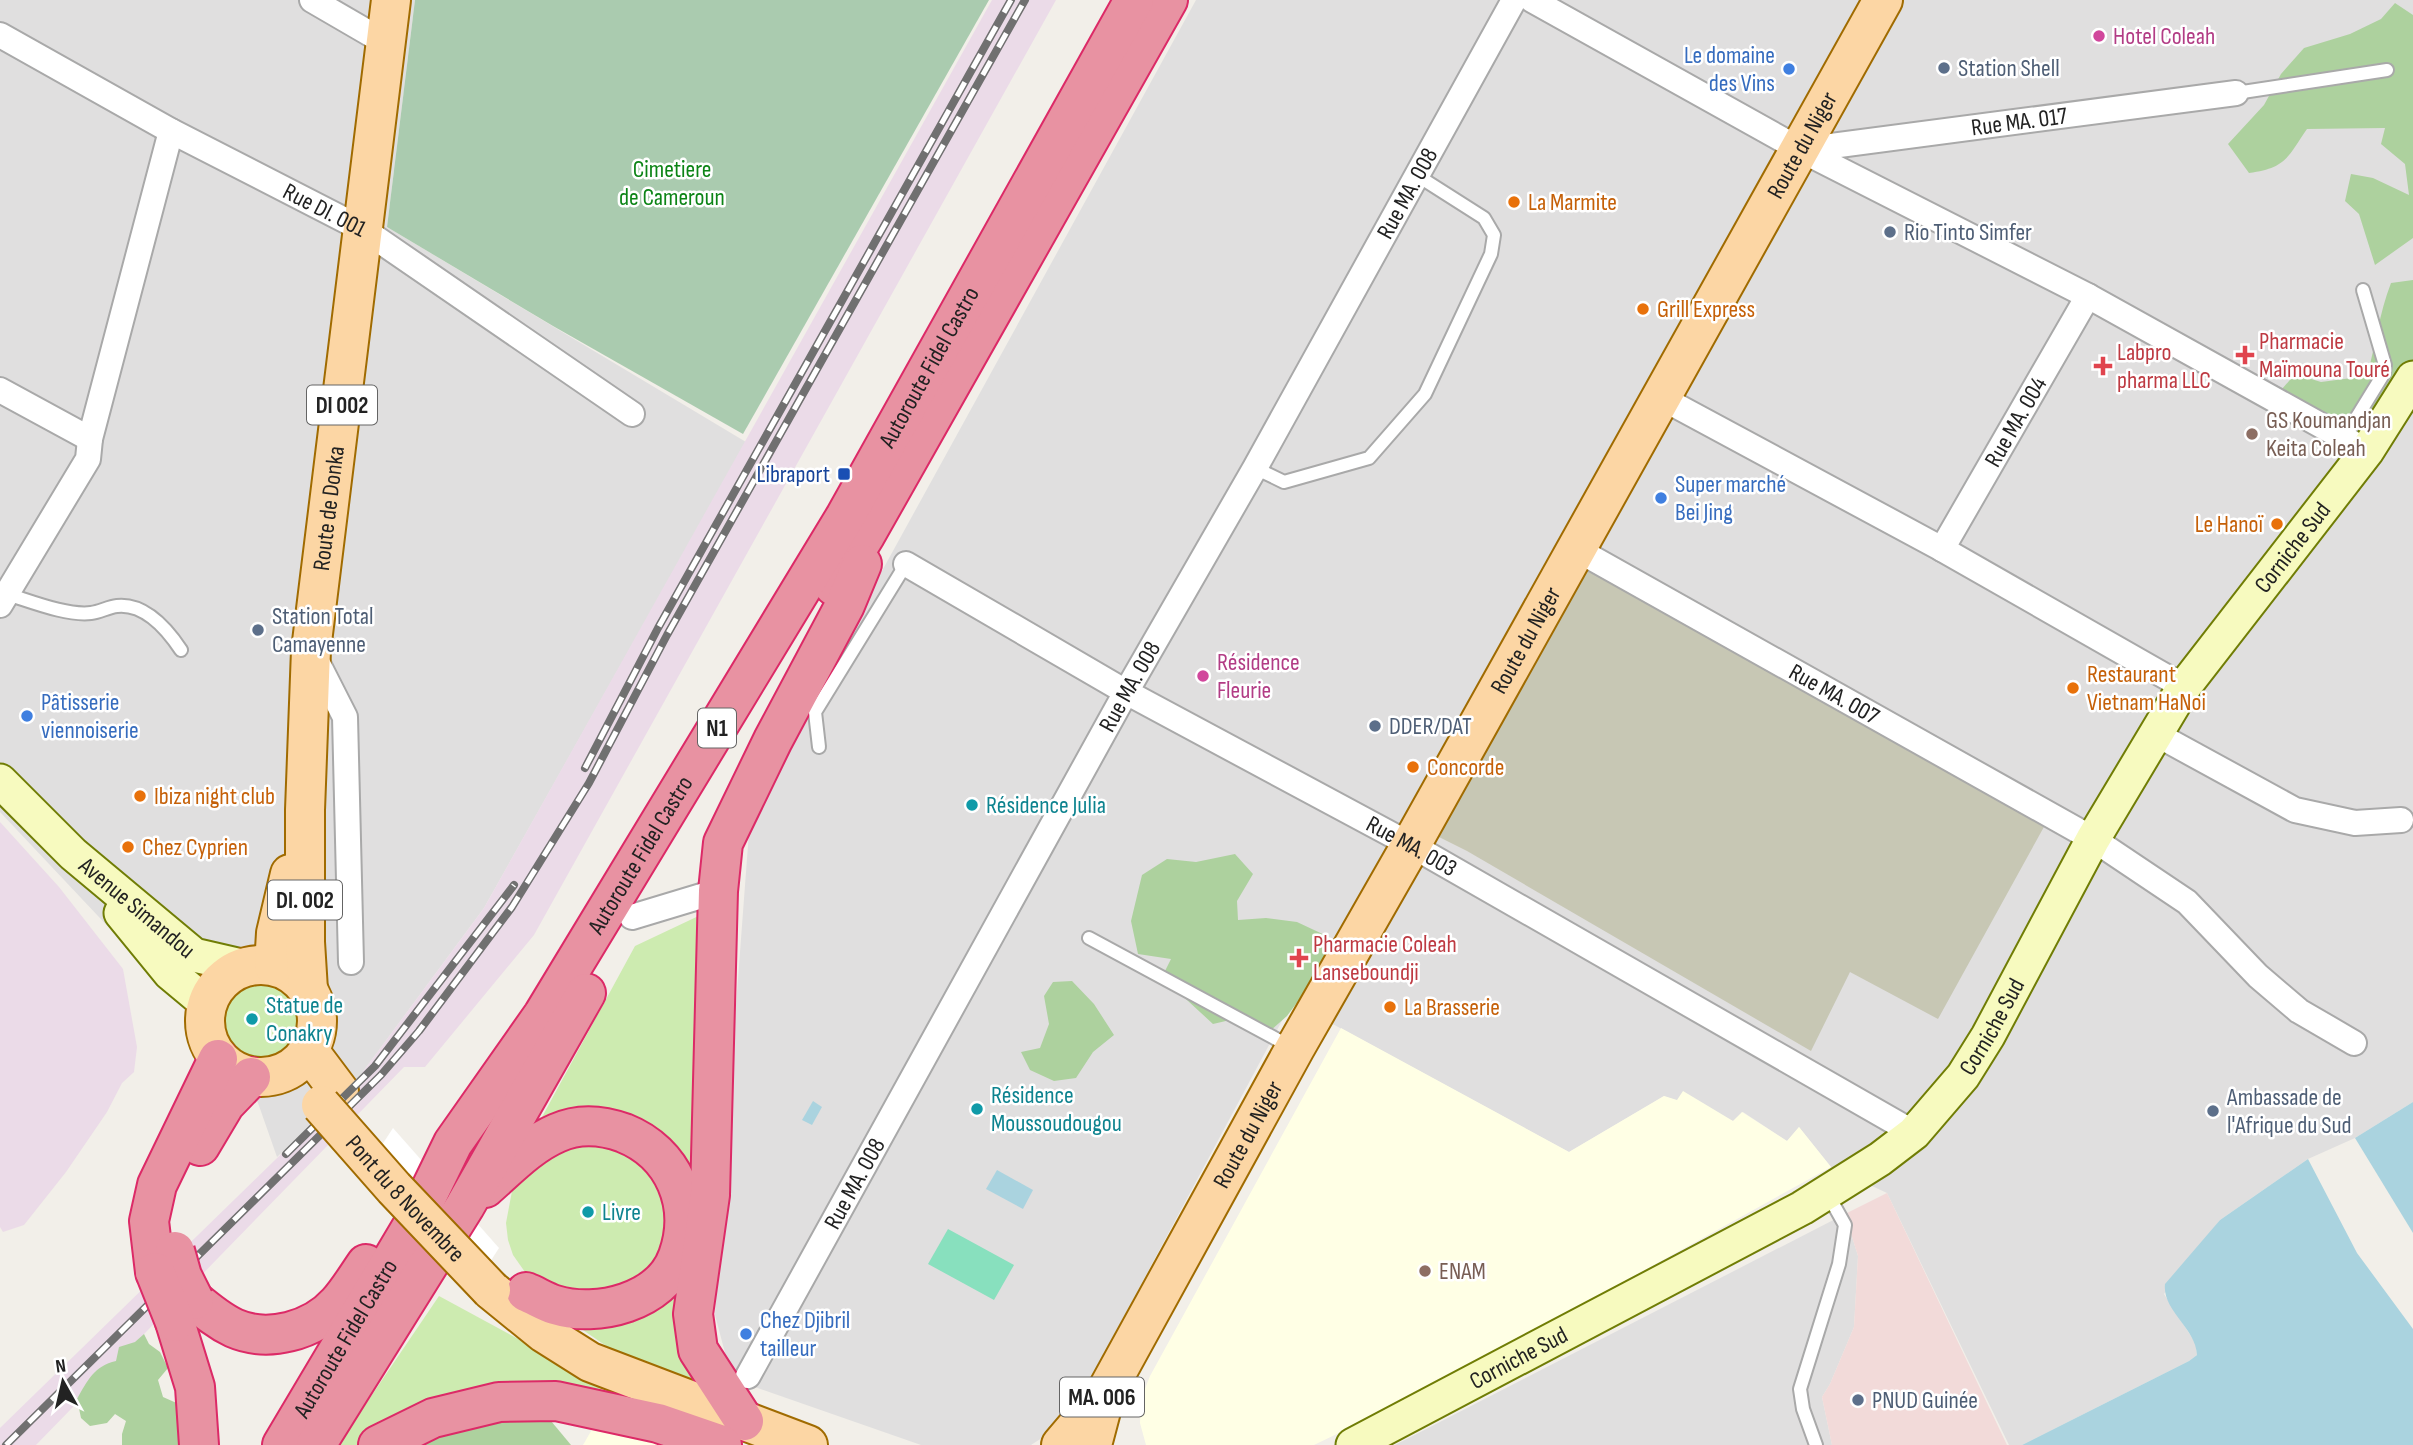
<svg xmlns="http://www.w3.org/2000/svg" width="2413" height="1445" viewBox="0 0 2413 1445" font-family="'Sofia Sans Condensed',sans-serif">
	<style>
		.residential { fill: #e0dfdf }
		.commercial { fill: #f2dad9 }
		.industrial { fill: #ebdbe8 }
		.education { fill: #ffffe5 }
		.construction { fill: #c7c7b4 }
		.grass { fill: #cdebb0 }
		.forest { fill: #add19e }
		.cemetery { fill: #aacbaf }
		.pitch { fill: #88e0be }
		.water { fill: #aad3df }
		.pier { fill: #fff }
		.lines { fill: none; stroke-linecap: round; stroke-linejoin: round }
		.lane-casing { stroke: #a9a9a9; stroke-width: 16 }
		.street-casing { stroke: #a9a9a9; stroke-width: 28 }
		.secondary-casing { stroke: #707d05; stroke-width: 37 }
		.primary-casing { stroke: #a06b00; stroke-width: 42 }
		.highway-casing { stroke: #dc2a67; stroke-width: 42 }
		.lane { stroke: #fff; stroke-width: 12 }
		.street { stroke: #fff; stroke-width: 24 }
		.secondary { stroke: #f7fabf; stroke-width: 33 }
		.primary { stroke: #fcd6a4; stroke-width: 38 }
		.highway { stroke: #e892a2; stroke-width: 38 }
		.rail-casing { stroke: #707070; stroke-width: 8 }
		.rail { stroke: #fff; stroke-width: 5; stroke-dasharray: 16; stroke-linecap: butt }
		.primary-bridge-casing { stroke: #a06b00; stroke-width: 42; stroke-linecap: butt }
		.highway-bridge-casing { stroke: #dc2a67; stroke-width: 42; stroke-linecap: butt }
		.primary-bridge { stroke: #fcd6a4; stroke-width: 38 }
		.highway-bridge { stroke: #e892a2; stroke-width: 38 }
		.hotel-dot { fill: #d1479c; stroke: #fff; stroke-width: 2.5 }
		.service-dot { fill: #5c6f8a; stroke: #fff; stroke-width: 2.5 }
		.shop-dot { fill: #3f7fe0; stroke: #fff; stroke-width: 2.5 }
		.food-dot { fill: #e8710a; stroke: #fff; stroke-width: 2.5 }
		.health-dot { fill: #e0444e; stroke: #fff; stroke-width: 2.5 }
		.education-dot { fill: #8d6e63; stroke: #fff; stroke-width: 2.5 }
		.transit-dot { fill: #1a4fb4; stroke: #fff; stroke-width: 2.5 }
		.culture-dot { fill: #0f9aa8; stroke: #fff; stroke-width: 2.5 }
		.labels { text-anchor: middle; stroke-width: 5; stroke-linejoin: round; paint-order: stroke }
		.shield { fill: #fff; stroke: #646464; stroke-width: 2 }
		.shield-label { font-size: 23px; font-weight: bold; fill: #222 }
		.hotel-label { font-size: 24px; fill: #b23c85; stroke: #fff; text-anchor: start }
		.shop-label { font-size: 24px; fill: #366cbe; stroke: #fff; text-anchor: start }
		.service-label { font-size: 24px; fill: #4e5e75; stroke: #fff; text-anchor: start }
		.street-label { font-size: 24px; fill: #222; stroke: #fff }
		.park-label { font-size: 24px; fill: #0c8416; stroke: #fff }
		.food-label { font-size: 24px; fill: #c56008; stroke: #fff; text-anchor: start }
		.health-label { font-size: 24px; fill: #be3a42; stroke: #fff; text-anchor: start }
		.education-label { font-size: 24px; fill: #785e54; stroke: #fff; text-anchor: start }
		.transit-label { font-size: 24px; fill: #164399; stroke: #fff; text-anchor: end }
		.culture-label { font-size: 24px; fill: #0d838f; stroke: #fff; text-anchor: start }
	</style>
	<rect width="100%" height="100%" fill="#f2efe9"/>
	<!-- residential -->
	<g class="residential">
		<path d="M 0,0 L 415,0 L 387,227 L 746,442 L 484,908 L 356,1081 L 277,1157 L 258,1103 L 229,1055 L 0,812 Z"/>
		<path d="M 1196,0 L 2413,0 L 2413,1102 L 2355,1138 L 2308,1159 L 2220,1220 L 2164,1294 L 2196,1344 L 2197,1355 L 2189,1361 L 2022,1445 L 2009,1445 L 1887,1193 L 1831,1167 L 1799,1127 L 1787,1141 L 1743,1112 L 1733,1121 L 1664,1096 L 1569,1152 L 1292,1002 L 1084,1391 L 1048,1434 L 1031,1445 L 921,1445 L 732,1379 L 715,1315 L 718,1246 L 749,832 L 811,700 Z"/>
		<path d="M 1845,1214 L 1858,1256 L 1854,1327 L 1830,1384 L 1822,1397 L 1832,1445 L 1395,1445 Z"/>
	</g>
	<!-- commercial -->
	<path class="commercial" d="M 1887,1193 L 2007,1445 L 1832,1445 L 1822,1397 L 1830,1384 L 1854,1327 L 1858,1256 L 1845,1214 Z"/>
	<!-- industrial -->
	<g class="industrial">
		<path d="M 992,0 L 1056,0 L 534,935 L 425,1067 L 404,1067 L 36,1445 L 0,1445 L 0,1428 L 356,1081 L 484,908 Z"/>
		<path d="M 0,822 L 59,887 L 123,969 L 137,1047 L 134,1072 L 122,1083 L 107,1112 L 66,1172 L 24,1225 L 3,1232 L 0,1227 Z"/>
	</g>
	<!-- education -->
	<g class="education">
		<path d="M 1341,1028 L 1569,1152 L 1664,1096 L 1677,1100 L 1683,1091 L 1733,1121 L 1742,1112 L 1787,1141 L 1799,1127 L 1831,1167 L 1428,1390 L 1314,1445 L 1146,1445 L 1140,1423 L 1141,1399 L 1150,1376 Z"/>
		<path d="M 598,1419 L 669,1445 L 583,1445 Z"/>
	</g>
	<!-- construction -->
	<path class="construction" d="M 1577,565 L 2045,825 L 1938,1019 L 1850,972 L 1811,1051 L 1467,851 L 1437,836 Z"/>
	<!-- grass -->
	<g class="grass">
		<path d="M 707,912 L 702,1199 L 653,1131 L 529,1141 L 635,946 Z"/>
		<circle cx="262" cy="1022" r="46"/>
		<path d="M 604,1142 L 650,1168 L 669,1210 L 661,1259 L 610,1301 L 532,1282 L 513,1255 L 508,1240 L 506,1223 L 512,1191 L 520,1176 L 558,1146 Z"/>
		<path d="M 679,1272 L 707,1393 L 618,1354 L 561,1315 Z"/>
		<path d="M 439,1296 L 612,1390 L 609,1398 L 364,1445 L 338,1445 Z"/>
	</g>
	<!-- forest -->
	<g class="forest">
		<path d="M 2395,3 L 2413,15 L 2413,238 L 2375,265 L 2359,214 L 2345,201 L 2351,174 L 2373,178 L 2409,195 L 2405,164 L 2381,144 L 2385,128 L 2307,129 C 2287,158 2286,168 2249,173 L 2228,144 L 2264,105 L 2281,74 L 2304,48 L 2350,34 L 2381,19 Z"/>
		<path d="M 2413,280 L 2413,409 L 2378,407 L 2359,426 L 2326,438 L 2282,389 L 2295,374 L 2321,382 L 2367,376 C 2376,344 2379,314 2391,283 Z"/>
		<path d="M 1235,854 L 1253,874 L 1237,901 L 1238,920 L 1266,918 L 1297,922 L 1329,937 L 1322,969 L 1287,1016 L 1269,1032 L 1247,1016 L 1213,1024 L 1162,977 L 1171,959 L 1138,954 L 1131,921 L 1142,875 L 1167,859 L 1196,862 Z"/>
		<path d="M 1072,981 L 1094,1004 L 1114,1035 L 1093,1052 L 1076,1078 L 1054,1081 L 1030,1070 L 1021,1052 L 1040,1048 L 1049,1024 L 1044,996 L 1053,982 Z"/>
		<path d="M 144,1334 L 149,1344 L 160,1352 L 168,1368 L 158,1380 L 163,1397 L 181,1405 L 186,1445 L 122,1445 L 122,1434 L 126,1421 L 115,1414 L 107,1423 L 90,1426 L 81,1418 L 77,1399 C 88,1380 94,1366 116,1361 L 119,1347 L 135,1342 Z"/>
		<path d="M 519,1414 L 551,1421 L 571,1445 L 406,1445 Z"/>
	</g>
	<!-- cemetery -->
	<path class="cemetery" d="M 415,0 L 989,0 L 743,434 L 553,326 L 387,227 Z"/>
	<!-- pitch -->
	<path class="pitch" d="M 948,1229 L 1014,1265 L 994,1300 L 928,1264 Z"/>
	<!-- water -->
	<g class="water">
		<path d="M 813,1101 L 822,1107 L 812,1125 L 802,1120 Z"/>
		<path d="M 2413,1102 L 2413,1233 L 2355,1138 Z"/>
		<path d="M 2308,1159 L 2357,1253 L 2413,1329 L 2413,1445 L 2022,1445 L 2189,1361 L 2197,1355 C 2196,1328 2162,1311 2165,1284 L 2220,1220 Z"/>
		<path d="M 997,1170 L 1033,1190 L 1023,1209 L 986,1189 Z"/>
	</g>
	<!-- pier -->
	<path class="pier" d="M 393,1128 L 499,1248 L 469,1295 L 363,1174 Z"/>
	<g class="lines">
		<!-- lane casing -->
		<g class="lane-casing">
			<g id="lane">
				<path d="M 2236,93 L 2387,70"/>
				<path d="M 2344,438 L 2384,373 L 2385,365 L 2363,290"/>
				<path d="M 1255,468 L 1284,482 L 1369,458 L 1425,394 L 1491,254 L 1494,235 L 1484,218 L 1418,176"/>
				<path d="M 7,594 C 30,601 67,616 91,613 C 100,612 108,607 117,606 C 145,603 167,629 181,650"/>
				<path d="M 819,747 L 815,712 L 906,564"/>
				<path d="M 1089,938 L 1291,1047"/>
				<path d="M 1816,1445 L 1803,1409 L 1800,1389 L 1839,1264 L 1845,1225 L 1827,1193"/>
			</g>
		</g>
		<!-- street casing -->
		<g class="street-casing">
			<g id="street">
				<path d="M 312,0 L 386,43"/>
				<path d="M 1532,0 L 1801,150 L 2088,296 L 2367,451"/>
				<path id="s1" d="M 0,35 L 171,131 L 364,230 L 632,414"/>
				<path id="s2" d="M 1801,150 L 2236,93"/>
				<path d="M 0,390 L 90,439"/>
				<path d="M 1660,397 L 1942,549 L 2184,687"/>
				<path id="s3" d="M 1576,549 L 2093,839 L 2187,902 L 2258,976 L 2299,1011 L 2354,1043"/>
				<path id="s4" d="M 1942,549 L 2088,296"/>
				<path id="s5" d="M 906,564 L 1126,692 L 1411,845 L 1914,1133"/>
				<path d="M 0,605 L 88,459 L 90,439 L 171,131"/>
				<path d="M 314,656 L 345,717 L 351,962"/>
				<path d="M 2156,734 L 2295,810 L 2355,823 L 2401,820"/>
				<path d="M 632,917 L 718,891"/>
				<path id="s6" d="M 748,1376 L 1126,692 L 1255,468 L 1514,0"/>
			</g>
		</g>
		<!-- secondary casing -->
		<g class="secondary-casing">
			<g id="secondary">
				<path id="s7" d="M 0,781 L 73,854 L 194,955 L 246,967"/>
				<path d="M 121,913 L 170,973 L 206,1003"/>
				<path id="s8" d="M 1353,1445 L 1802,1208 L 1880,1159 L 1914,1133 L 1963,1076 L 1988,1036 L 2093,839 L 2184,687 L 2367,451 L 2413,378"/>
			</g>
		</g>
		<!-- primary casing -->
		<g class="primary-casing">
			<g id="primary">
				<circle cx="261" cy="1021" r="56"/>
				<path d="M 274,966 L 276,933 L 290,874"/>
				<path id="s9" d="M 308,990 L 305,942 L 305,810 L 311,650 L 391,0"/>
				<path d="M 309,1051 L 339,1091"/>
				<path d="M 491,1290 L 544,1333 L 590,1362 L 808,1445"/>
				<path id="s10" d="M 1106,1392 L 1295,1048 L 1411,845 L 1883,0"/>
				<path d="M 1061,1445 L 1106,1392 L 1092,1445"/>
			</g>
		</g>
		<!-- highway casing -->
		<g class="highway-casing">
			<g id="highway">
				<path d="M 834,586 L 866,534 L 1168,0"/>
				<path d="M 200,1146 L 225,1104 L 251,1077"/>
				<path d="M 485,1188 C 507,1169 529,1145 557,1133 C 579,1123 602,1125 624,1133 C 674,1153 696,1205 678,1256 C 662,1302 597,1318 555,1305 C 545,1302 536,1296 526,1292"/>
				<path d="M 155,1272 L 149,1221 L 157,1185 L 218,1059"/>
				<path d="M 194,1300 C 207,1311 219,1321 234,1328 C 268,1343 313,1331 338,1303 C 348,1292 357,1277 366,1264"/>
				<path d="M 175,1322 L 195,1387 L 199,1445"/>
				<path d="M 744,1421 L 698,1350 L 693,1314 L 710,1195 L 718,891 L 723,843 L 773,740 L 845,605 L 862,564"/>
				<path id="s11" d="M 282,1445 L 414,1223 L 453,1143 L 543,1015 L 845,517 L 1134,0"/>
				<path d="M 316,1445 L 465,1206 L 586,993"/>
				<path d="M 378,1445 L 433,1418 L 499,1402 L 556,1401 L 658,1423 L 722,1445"/>
			</g>
		</g>
		<!-- lane -->
		<use href="#lane" class="lane"/>
		<!-- street -->
		<use href="#street" class="street"/>
		<!-- secondary -->
		<use href="#secondary" class="secondary"/>
		<!-- primary -->
		<use href="#primary" class="primary"/>
		<!-- highway -->
		<use href="#highway" class="highway"/>
		<!-- rail casing -->
		<g class="rail-casing">
			<g id="rail">
				<path d="M 585,768 L 658,628 L 1011,0"/>
				<path d="M 286,1154 L 375,1066 L 514,885"/>
				<path d="M 6,1445 L 381,1075 L 419,1031 L 512,907 L 589,783 L 667,635 L 1025,0"/>
			</g>
		</g>
		<!-- rail -->
		<use href="#rail" class="rail"/>
		<!-- primary-bridge casing -->
		<g class="primary-bridge-casing">
			<g id="primary-bridge">
				<path id="s12" d="M 321,1105 L 394,1188 L 491,1290"/>
			</g>
		</g>
		<!-- highway-bridge casing -->
		<g class="highway-bridge-casing">
			<g id="highway-bridge">
				<path d="M 175,1251 L 182,1276 L 194,1300"/>
				<path d="M 155,1272 L 175,1322"/>
			</g>
		</g>
		<!-- primary-bridge -->
		<use href="#primary-bridge" class="primary-bridge"/>
		<!-- highway-bridge -->
		<use href="#highway-bridge" class="highway-bridge"/>
	</g>
	<!-- markers -->
	<g class="hotel-dot">
		<circle cx="2099" cy="36" r="7"/>
		<circle cx="1203" cy="676" r="7"/>
	</g>
	<g class="service-dot">
		<circle cx="1944" cy="68" r="7"/>
		<circle cx="1890" cy="232" r="7"/>
		<circle cx="258" cy="630" r="7"/>
		<circle cx="1375" cy="726" r="7"/>
		<circle cx="2213" cy="1111" r="7"/>
		<circle cx="1858" cy="1400" r="7"/>
	</g>
	<g class="shop-dot">
		<circle cx="1789" cy="69" r="7"/>
		<circle cx="1661" cy="498" r="7"/>
		<circle cx="27" cy="716" r="7"/>
		<circle cx="746" cy="1334" r="7"/>
	</g>
	<g class="food-dot">
		<circle cx="1514" cy="202" r="7"/>
		<circle cx="1643" cy="309" r="7"/>
		<circle cx="2277" cy="524" r="7"/>
		<circle cx="2073" cy="688" r="7"/>
		<circle cx="1413" cy="767" r="7"/>
		<circle cx="140" cy="796" r="7"/>
		<circle cx="128" cy="847" r="7"/>
		<circle cx="1390" cy="1007" r="7"/>
	</g>
	<g class="health-dot">
		<path d="M2241.5 344.5h7v7h7v7h-7v7h-7v-7h-7v-7h7z"/>
		<path d="M2099.5 355.5h7v7h7v7h-7v7h-7v-7h-7v-7h7z"/>
		<path d="M1295.5 947.5h7v7h7v7h-7v7h-7v-7h-7v-7h7z"/>
	</g>
	<g class="education-dot">
		<circle cx="2252" cy="434" r="7"/>
		<circle cx="1425" cy="1271" r="7"/>
	</g>
	<rect class="transit-dot" x="837" y="467" width="14" height="14" rx="3.5"/>
	<g class="culture-dot">
		<circle cx="972" cy="805" r="7"/>
		<circle cx="252" cy="1019" r="7"/>
		<circle cx="977" cy="1109" r="7"/>
		<circle cx="588" cy="1212" r="7"/>
	</g>
	<g class="labels">
		<!-- shield labels -->
		<g class="shield">
			<rect x="307" y="385.5" width="70" height="39" rx="5"/>
			<rect x="698" y="708.5" width="38" height="39" rx="5"/>
			<rect x="268" y="880.5" width="74" height="39" rx="5"/>
			<rect x="1060" y="1377.5" width="84" height="39" rx="5"/>
		</g>
		<g class="shield-label">
			<text x="342" y="413">DI 002</text>
			<text x="717" y="736">N1</text>
			<text x="305" y="908">DI. 002</text>
			<text x="1102" y="1405">MA. 006</text>
		</g>
		<!-- hotel labels -->
		<g class="hotel-label">
			<text x="2113" y="44">Hotel Coleah</text>
			<text x="1217" y="670">Résidence<tspan x="1217" dy="28">Fleurie</tspan></text>
		</g>
		<!-- shop labels -->
		<g class="shop-label">
			<text x="1775" y="63" text-anchor="end">Le domaine<tspan x="1775" dy="28">des Vins</tspan></text>
			<text x="1675" y="492">Super marché<tspan x="1675" dy="28">Bei Jing</tspan></text>
			<text x="41" y="710">Pâtisserie<tspan x="41" dy="28">viennoiserie</tspan></text>
			<text x="760" y="1328">Chez Djibril<tspan x="760" dy="28">tailleur</tspan></text>
		</g>
		<!-- service labels -->
		<g class="service-label">
			<text x="1958" y="76">Station Shell</text>
			<text x="1904" y="240">Rio Tinto Simfer</text>
			<text x="272" y="624">Station Total<tspan x="272" dy="28">Camayenne</tspan></text>
			<text x="1389" y="734">DDER/DAT</text>
			<text x="2227" y="1105">Ambassade de<tspan x="2227" dy="28">l'Afrique du Sud</tspan></text>
			<text x="1872" y="1408">PNUD Guinée</text>
		</g>
		<!-- street labels -->
		<g class="street-label">
			<text dy="8" stroke="none"><textPath href="#s2" startOffset="220">Rue MA. 017</textPath></text>
			<text dy="8" stroke="none"><textPath href="#s10" startOffset="1428">Route du Niger</textPath></text>
			<text dy="8" stroke="none"><textPath href="#s6" startOffset="1354">Rue MA. 008</textPath></text>
			<text dy="8" stroke="none"><textPath href="#s1" startOffset="369">Rue DI. 001</textPath></text>
			<text dy="8" stroke="none"><textPath href="#s11" startOffset="1258">Autoroute Fidel Castro</textPath></text>
			<text dy="8" stroke="none"><textPath href="#s4" startOffset="147">Rue MA. 004</textPath></text>
			<text dy="8" stroke="none"><textPath href="#s9" startOffset="483">Route de Donka</textPath></text>
			<text dy="8" stroke="none"><textPath href="#s8" startOffset="1342">Corniche Sud</textPath></text>
			<text dy="8" stroke="none"><textPath href="#s10" startOffset="861">Route du Niger</textPath></text>
			<text dy="8" stroke="none"><textPath href="#s6" startOffset="788">Rue MA. 008</textPath></text>
			<text dy="8" stroke="none"><textPath href="#s3" startOffset="296">Rue MA. 007</textPath></text>
			<text dy="8" stroke="none"><textPath href="#s5" startOffset="579">Rue MA. 003</textPath></text>
			<text dy="8" stroke="none"><textPath href="#s11" startOffset="691">Autoroute Fidel Castro</textPath></text>
			<text dy="8" stroke="none"><textPath href="#s7" startOffset="187">Avenue Simandou</textPath></text>
			<text dy="8" stroke="none"><textPath href="#s8" startOffset="775">Corniche Sud</textPath></text>
			<text dy="8" stroke="none"><textPath href="#s10" startOffset="294">Route du Niger</textPath></text>
			<text dy="8" stroke="none"><textPath href="#s6" startOffset="220">Rue MA. 008</textPath></text>
			<text dy="8" stroke="none"><textPath href="#s12" startOffset="126">Pont du 8 Novembre</textPath></text>
			<text dy="8" stroke="none"><textPath href="#s11" startOffset="124">Autoroute Fidel Castro</textPath></text>
			<text dy="8" stroke="none"><textPath href="#s8" startOffset="187">Corniche Sud</textPath></text>
		</g>
		<!-- park labels -->
		<g class="park-label">
			<text x="672" y="177">Cimetiere<tspan x="672" dy="28">de Cameroun</tspan></text>
		</g>
		<!-- food labels -->
		<g class="food-label">
			<text x="1528" y="210">La Marmite</text>
			<text x="1657" y="317">Grill Express</text>
			<text x="2263" y="532" text-anchor="end">Le Hanoï</text>
			<text x="2087" y="682">Restaurant<tspan x="2087" dy="28">Vietnam HaNoi</tspan></text>
			<text x="1427" y="775">Concorde</text>
			<text x="154" y="804">Ibiza night club</text>
			<text x="142" y="855">Chez Cyprien</text>
			<text x="1404" y="1015">La Brasserie</text>
		</g>
		<!-- health labels -->
		<g class="health-label">
			<text x="2259" y="349">Pharmacie<tspan x="2259" dy="28">Maïmouna Touré</tspan></text>
			<text x="2117" y="360">Labpro<tspan x="2117" dy="28">pharma LLC</tspan></text>
			<text x="1313" y="952">Pharmacie Coleah<tspan x="1313" dy="28">Lanseboundji</tspan></text>
		</g>
		<!-- education labels -->
		<g class="education-label">
			<text x="2266" y="428">GS Koumandjan<tspan x="2266" dy="28">Keita Coleah</tspan></text>
			<text x="1439" y="1279">ENAM</text>
		</g>
		<!-- transit labels -->
		<g class="transit-label">
			<text x="830" y="482">Libraport</text>
		</g>
		<!-- culture labels -->
		<g class="culture-label">
			<text x="986" y="813">Résidence Julia</text>
			<text x="266" y="1013">Statue de<tspan x="266" dy="28">Conakry</tspan></text>
			<text x="991" y="1103">Résidence<tspan x="991" dy="28">Moussoudougou</tspan></text>
			<text x="602" y="1220">Livre</text>
		</g>
	</g>
	<!-- north arrow -->
	<g transform="translate(63 1382) rotate(352)" stroke="#ffffff" stroke-width="5" paint-order="stroke">
	<path d="M0-5L12 26L0 18L-12 26Z" fill="#222222"/>
	<text y="-10" font-size="19" font-weight="bold" text-anchor="middle" fill="#222222">N</text>
	</g>
</svg>
